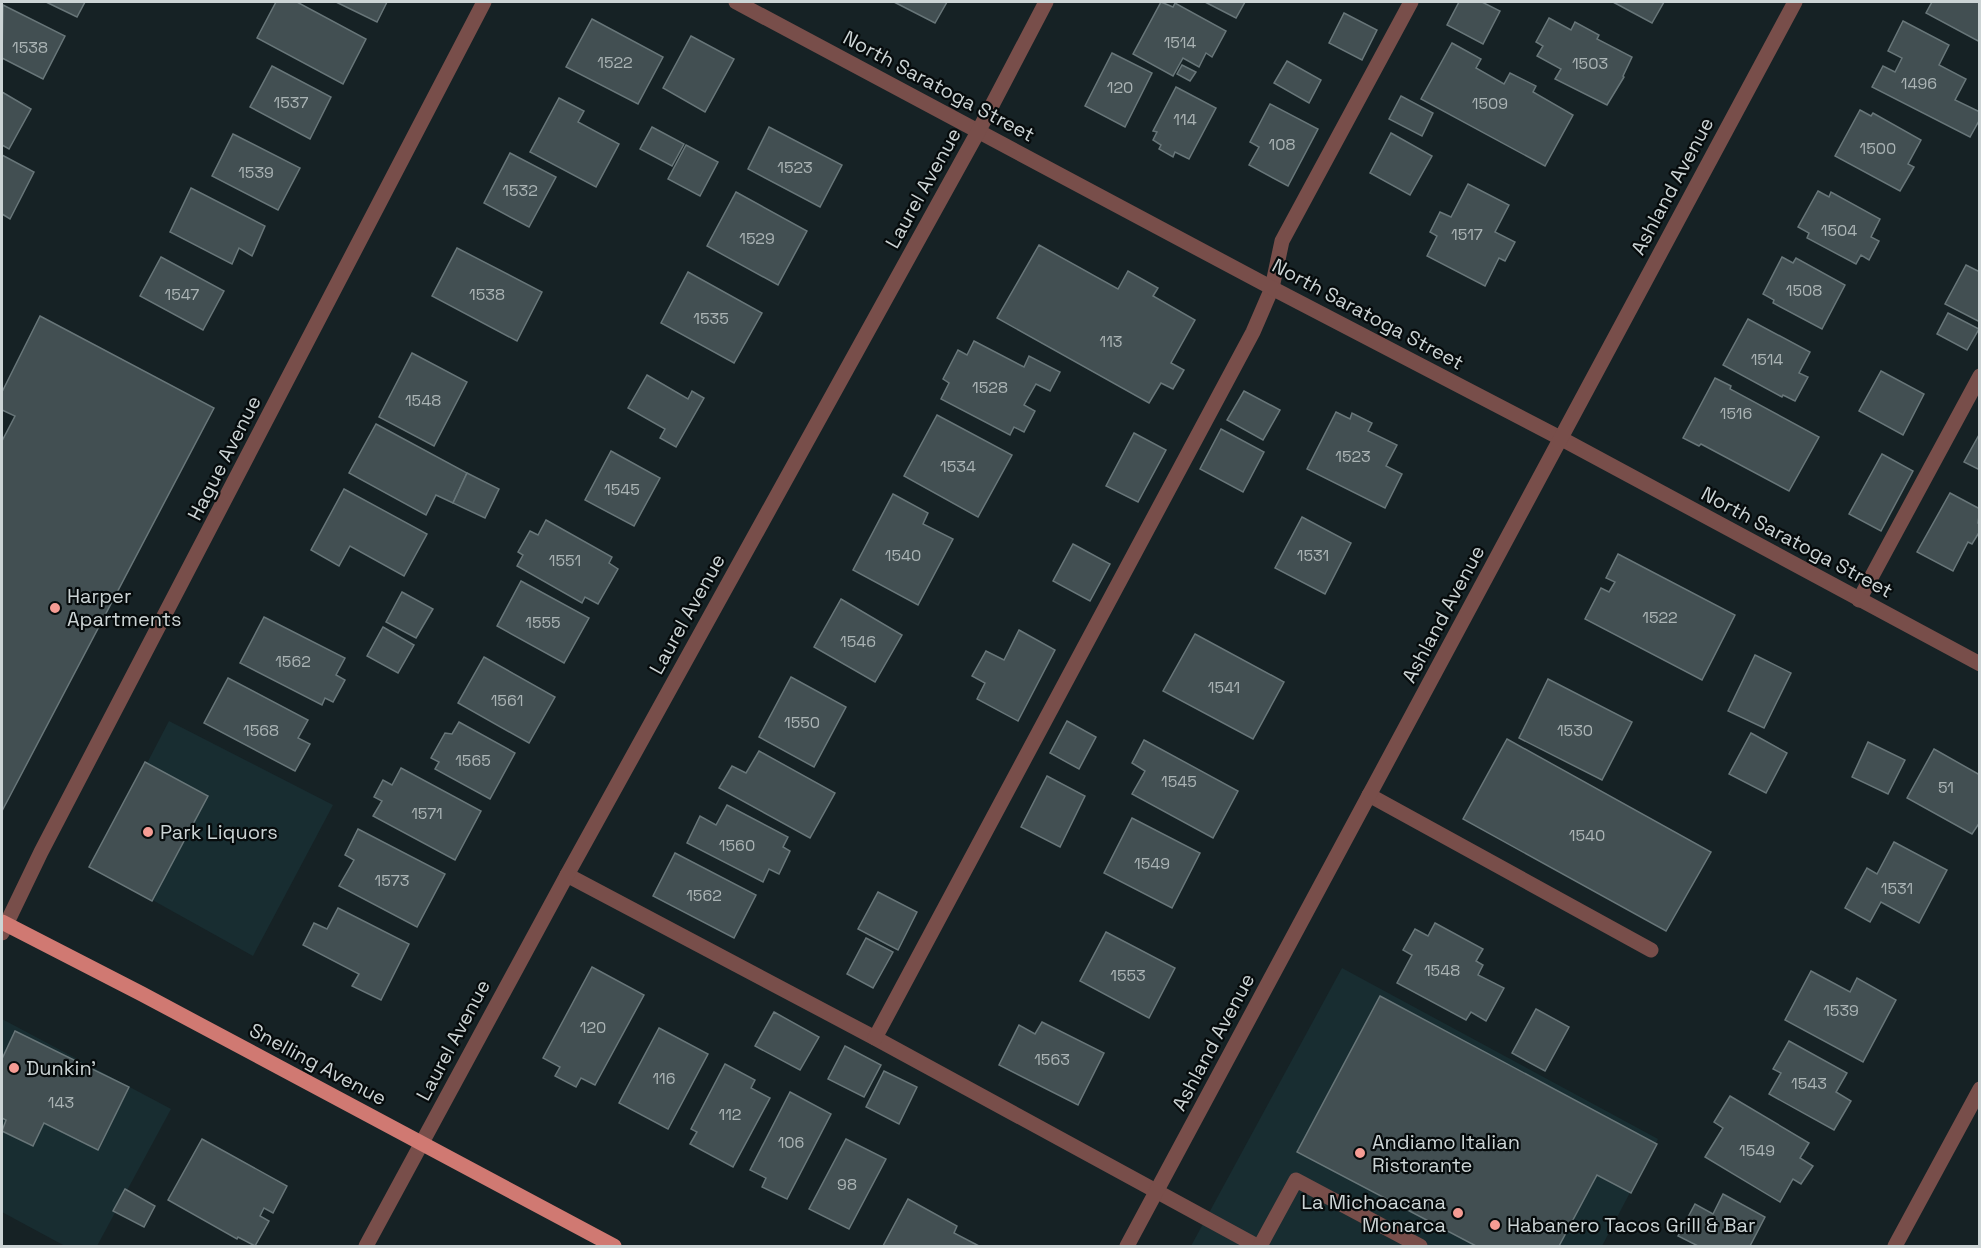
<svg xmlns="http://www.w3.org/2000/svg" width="1981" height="1248" viewBox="0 0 1981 1248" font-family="'Space Grotesk',sans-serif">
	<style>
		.built { fill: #182d31 }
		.building { fill: #424f52; stroke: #687679; stroke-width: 1.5 }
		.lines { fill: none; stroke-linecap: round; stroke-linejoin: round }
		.service { stroke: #784e4a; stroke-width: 15 }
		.minor { stroke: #784e4a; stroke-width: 15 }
		.primary { stroke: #d07972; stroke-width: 15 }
		.poi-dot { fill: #f59c94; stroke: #060b0c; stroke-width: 2 }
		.labels { text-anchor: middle; stroke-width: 4.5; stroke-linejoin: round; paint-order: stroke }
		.number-label { font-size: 16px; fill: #aab3b4 }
		.street-label { font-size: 20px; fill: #ccd4d5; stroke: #060b0c }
		.poi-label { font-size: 20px; fill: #ccd4d5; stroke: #060b0c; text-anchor: start }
	</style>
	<rect width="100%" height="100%" fill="#162225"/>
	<!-- built -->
	<g class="built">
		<path d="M 169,721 L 333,805 L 253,956 L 93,867 Z"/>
		<path d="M 1342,968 L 1658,1139 L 1602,1246 L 1191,1246 Z"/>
		<path d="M 2,1019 L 171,1109 L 97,1246 L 65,1246 L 2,1212 Z"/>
	</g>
	<!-- building -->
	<g class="building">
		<path d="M 46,2 L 85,2 L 77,17 Z"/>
		<path d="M 276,2 L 297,2 L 366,39 L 343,84 L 257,38 Z"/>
		<path d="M 336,2 L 387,2 L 377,22 Z"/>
		<path d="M 894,2 L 947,2 L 935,23 Z"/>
		<path d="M 1161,2 L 1173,7 L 1175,3 L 1226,31 L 1212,57 L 1206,53 L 1199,67 L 1183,58 L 1173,76 L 1133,54 Z"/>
		<path d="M 1205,2 L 1245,2 L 1236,18 Z"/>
		<path d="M 1459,2 L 1482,2 L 1500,11 L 1483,44 L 1447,25 Z"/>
		<path d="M 1613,2 L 1664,2 L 1652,23 Z"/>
		<path d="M 1932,2 L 1980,2 L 1980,42 L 1926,13 Z"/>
		<path d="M 3,5 L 65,36 L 43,79 L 2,58 Z"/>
		<path d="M 1344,13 L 1377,30 L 1362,60 L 1329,43 Z"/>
		<path d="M 1549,18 L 1571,30 L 1575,22 L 1599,35 L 1597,39 L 1632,57 L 1623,76 L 1624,77 L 1607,105 L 1555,79 L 1561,69 L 1537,56 L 1543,46 L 1536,42 Z"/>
		<path d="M 592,19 L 663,57 L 638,104 L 566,67 Z"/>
		<path d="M 1903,21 L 1949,45 L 1939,65 L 1966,79 L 1955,100 L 1980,112 L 1980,119 L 1970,137 L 1872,87 L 1883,66 L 1895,72 L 1902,58 L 1888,51 Z"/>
		<path d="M 691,36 L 734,59 L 705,112 L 663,88 Z"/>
		<path d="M 1452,43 L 1481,59 L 1476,68 L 1504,84 L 1510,73 L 1536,86 L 1533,92 L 1573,115 L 1545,166 L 1421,99 Z"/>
		<path d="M 1112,53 L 1152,73 L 1125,127 L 1085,106 Z"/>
		<path d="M 1287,61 L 1321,80 L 1309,103 L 1274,83 Z"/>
		<path d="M 1182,65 L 1196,72 L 1190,81 L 1177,74 Z"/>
		<path d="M 272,66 L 331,97 L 310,139 L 250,107 Z"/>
		<path d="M 1176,87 L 1216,108 L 1189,159 L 1175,152 L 1173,157 L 1159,149 L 1161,145 L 1153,140 L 1157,132 L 1153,131 Z"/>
		<path d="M 2,92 L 31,109 L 9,149 L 2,145 Z"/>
		<path d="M 1401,96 L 1433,113 L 1422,136 L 1389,119 Z"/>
		<path d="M 559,98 L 584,111 L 578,122 L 619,144 L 596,187 L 530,152 Z"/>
		<path d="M 1270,104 L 1318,129 L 1288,186 L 1249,165 L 1259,147 L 1250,142 Z"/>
		<path d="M 1860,110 L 1871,116 L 1873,113 L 1921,140 L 1908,164 L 1914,167 L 1900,191 L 1835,156 Z"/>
		<path d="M 652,127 L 684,144 L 672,166 L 640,149 Z"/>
		<path d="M 769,127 L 842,165 L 820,207 L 748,169 Z"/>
		<path d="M 1391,133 L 1432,156 L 1410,195 L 1370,173 Z"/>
		<path d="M 233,134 L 300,168 L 278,210 L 212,176 Z"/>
		<path d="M 686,145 L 718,162 L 700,196 L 668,179 Z"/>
		<path d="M 510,153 L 556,177 L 529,227 L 484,203 Z"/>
		<path d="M 2,155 L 34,172 L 10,219 L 2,214 Z"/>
		<path d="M 1468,184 L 1509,205 L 1495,232 L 1515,242 L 1505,261 L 1499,258 L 1485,286 L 1427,256 L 1437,236 L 1430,232 L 1440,212 L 1451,217 Z"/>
		<path d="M 191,188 L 265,226 L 252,256 L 239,248 L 232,264 L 170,232 Z"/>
		<path d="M 1818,191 L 1829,197 L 1831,192 L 1880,219 L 1871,237 L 1879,241 L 1869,260 L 1861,255 L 1856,264 L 1807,238 L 1809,233 L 1798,227 Z"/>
		<path d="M 736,192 L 807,231 L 778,285 L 707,246 Z"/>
		<path d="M 1039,245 L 1118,289 L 1128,271 L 1158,288 L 1153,296 L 1195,320 L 1171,363 L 1184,370 L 1173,389 L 1161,383 L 1149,403 L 997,318 Z"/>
		<path d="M 457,248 L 542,292 L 517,341 L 432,296 Z"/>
		<path d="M 161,257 L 224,291 L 203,330 L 140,296 Z"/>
		<path d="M 1782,257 L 1793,263 L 1796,258 L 1845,285 L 1822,329 L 1773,303 L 1774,300 L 1763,294 Z"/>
		<path d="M 1966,265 L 1980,272 L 1980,322 L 1945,304 Z"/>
		<path d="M 688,272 L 762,313 L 734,363 L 661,323 Z"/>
		<path d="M 1948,313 L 1979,329 L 1967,350 L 1937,334 Z"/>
		<path d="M 40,316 L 214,408 L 2,811 L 2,441 L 15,416 L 2,410 L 2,392 Z"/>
		<path d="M 1748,319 L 1810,352 L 1799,373 L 1808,377 L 1795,401 L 1783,395 L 1782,397 L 1723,365 Z"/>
		<path d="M 974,341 L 1024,367 L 1029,356 L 1060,372 L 1050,391 L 1036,384 L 1024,405 L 1035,411 L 1024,432 L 1014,427 L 1010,435 L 941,399 L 949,383 L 943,379 L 958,350 L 967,355 Z"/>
		<path d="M 412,353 L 467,382 L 434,446 L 379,417 Z"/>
		<path d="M 1881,371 L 1924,394 L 1903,435 L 1859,411 Z"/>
		<path d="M 647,375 L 688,399 L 692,391 L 704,398 L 676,447 L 660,438 L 665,429 L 628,408 Z"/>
		<path d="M 1715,378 L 1731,386 L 1730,389 L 1819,437 L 1789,491 L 1701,444 L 1699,446 L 1683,438 Z"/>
		<path d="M 1244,391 L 1280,410 L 1263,440 L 1227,420 Z"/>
		<path d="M 1336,412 L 1350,419 L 1352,413 L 1372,423 L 1368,431 L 1397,445 L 1386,466 L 1402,474 L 1385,508 L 1307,469 Z"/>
		<path d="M 937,415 L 1012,455 L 978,517 L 904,476 Z"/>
		<path d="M 376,424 L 467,473 L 453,503 L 436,495 L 426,515 L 349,473 Z"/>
		<path d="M 1221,429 L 1264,452 L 1243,492 L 1200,469 Z"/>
		<path d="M 1134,433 L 1166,450 L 1138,502 L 1106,486 Z"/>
		<path d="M 1980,433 L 1980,470 L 1964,462 Z"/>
		<path d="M 611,451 L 660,478 L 634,526 L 585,500 Z"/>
		<path d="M 1882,454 L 1913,471 L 1881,531 L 1849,514 Z"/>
		<path d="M 467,473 L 499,489 L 485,518 L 453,503 Z"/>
		<path d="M 344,489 L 427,534 L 404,576 L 350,546 L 339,566 L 311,550 Z"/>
		<path d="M 1950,493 L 1980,509 L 1978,523 L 1980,524 L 1980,531 L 1972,544 L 1968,542 L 1953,571 L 1917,552 Z"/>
		<path d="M 893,494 L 928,513 L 923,524 L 953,539 L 918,605 L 853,570 Z"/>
		<path d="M 1302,517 L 1351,543 L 1325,594 L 1275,568 Z"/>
		<path d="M 546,520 L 612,557 L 609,563 L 618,569 L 598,604 L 585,597 L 582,603 L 517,566 L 523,555 L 518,552 L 530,531 L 538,535 Z"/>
		<path d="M 1073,544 L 1110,564 L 1090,601 L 1053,581 Z"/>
		<path d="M 1618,554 L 1735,615 L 1702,680 L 1585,619 L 1601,588 L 1609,592 L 1615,582 L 1606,578 Z"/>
		<path d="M 521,581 L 589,618 L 564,663 L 497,626 Z"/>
		<path d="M 402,592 L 433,609 L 416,638 L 386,622 Z"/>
		<path d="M 841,599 L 902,635 L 875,682 L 814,647 Z"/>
		<path d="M 264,617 L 345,658 L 336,675 L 345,680 L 333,702 L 325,698 L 322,705 L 240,663 Z"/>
		<path d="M 383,627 L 414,645 L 398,673 L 367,656 Z"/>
		<path d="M 1019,630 L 1055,650 L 1018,721 L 977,699 L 985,683 L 972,676 L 986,651 L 1004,660 Z"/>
		<path d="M 1195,634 L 1284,682 L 1253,739 L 1163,691 Z"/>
		<path d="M 1755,655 L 1791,673 L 1764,728 L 1728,711 Z"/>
		<path d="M 484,657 L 555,697 L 529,743 L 458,703 Z"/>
		<path d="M 791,677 L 846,707 L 814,767 L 759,737 Z"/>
		<path d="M 228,678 L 308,720 L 298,738 L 310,744 L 295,771 L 204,723 Z"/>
		<path d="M 1548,679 L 1632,722 L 1602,780 L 1519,738 Z"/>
		<path d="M 1067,721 L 1096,737 L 1079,769 L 1050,753 Z"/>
		<path d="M 459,722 L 515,753 L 490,799 L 435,769 L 439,762 L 431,758 L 445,733 L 452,734 Z"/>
		<path d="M 1751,733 L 1787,753 L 1766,793 L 1729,774 Z"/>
		<path d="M 1507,739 L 1711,852 L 1666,931 L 1463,819 Z"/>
		<path d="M 1144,740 L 1238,791 L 1213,838 L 1132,794 L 1145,771 L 1132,763 Z"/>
		<path d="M 1868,742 L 1905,760 L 1888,794 L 1852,777 Z"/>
		<path d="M 1934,749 L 1980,775 L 1980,822 L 1972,834 L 1907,798 Z"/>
		<path d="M 759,751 L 835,793 L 810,838 L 719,788 L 732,766 L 746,773 Z"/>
		<path d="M 145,762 L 208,796 L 152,901 L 89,867 Z"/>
		<path d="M 401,768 L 481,811 L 455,860 L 373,816 L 382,801 L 374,797 L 383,780 L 392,785 Z"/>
		<path d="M 1047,776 L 1085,796 L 1060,847 L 1021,827 Z"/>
		<path d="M 727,805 L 788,837 L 783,847 L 790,851 L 779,874 L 769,869 L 763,882 L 687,843 L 700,816 L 716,825 Z"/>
		<path d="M 1132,818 L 1200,853 L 1172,908 L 1104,873 Z"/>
		<path d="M 358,829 L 445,874 L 417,927 L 339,886 L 354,860 L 345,855 Z"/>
		<path d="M 1894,842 L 1947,870 L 1919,923 L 1881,902 L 1870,922 L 1845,908 L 1867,868 L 1877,874 Z"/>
		<path d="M 675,853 L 756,895 L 734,938 L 653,896 Z"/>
		<path d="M 878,892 L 917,912 L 898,950 L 858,929 Z"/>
		<path d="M 338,908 L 409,944 L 381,1000 L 352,986 L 359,974 L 303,945 L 314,923 L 327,929 Z"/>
		<path d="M 1435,923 L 1483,949 L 1476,961 L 1483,965 L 1478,975 L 1504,988 L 1486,1021 L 1471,1012 L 1466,1020 L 1397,983 L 1412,955 L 1403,950 L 1415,929 L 1428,936 Z"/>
		<path d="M 1106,932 L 1175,968 L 1149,1018 L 1080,981 Z"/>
		<path d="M 866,938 L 893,952 L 873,988 L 847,974 Z"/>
		<path d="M 592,967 L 644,995 L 595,1085 L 581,1078 L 576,1087 L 555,1076 L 560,1067 L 543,1058 Z"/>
		<path d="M 1811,971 L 1850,992 L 1857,978 L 1896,1000 L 1863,1062 L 1785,1020 Z"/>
		<path d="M 1380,996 L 1657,1144 L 1631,1193 L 1597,1175 L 1559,1246 L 1476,1246 L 1297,1152 Z"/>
		<path d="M 1536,1009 L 1569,1027 L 1545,1071 L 1512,1053 Z"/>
		<path d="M 774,1012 L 819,1037 L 800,1070 L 755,1046 Z"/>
		<path d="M 1042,1022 L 1104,1053 L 1078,1105 L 999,1065 L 1019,1025 L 1035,1034 Z"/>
		<path d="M 659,1028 L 708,1054 L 668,1129 L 619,1103 Z"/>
		<path d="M 15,1031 L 129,1087 L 98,1150 L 44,1123 L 33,1146 L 2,1131 L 6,1120 L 2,1118 L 2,1059 Z"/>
		<path d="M 1789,1041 L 1847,1073 L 1836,1092 L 1851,1101 L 1834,1130 L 1769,1094 L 1781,1073 L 1773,1069 Z"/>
		<path d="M 845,1046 L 881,1065 L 864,1097 L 828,1079 Z"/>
		<path d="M 725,1064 L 755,1080 L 751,1088 L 770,1098 L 733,1167 L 690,1144 L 697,1132 L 691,1129 Z"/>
		<path d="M 884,1071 L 917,1087 L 899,1124 L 866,1107 Z"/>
		<path d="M 790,1092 L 831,1114 L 787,1199 L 762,1187 L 766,1178 L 750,1170 Z"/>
		<path d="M 1730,1096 L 1809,1143 L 1800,1158 L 1813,1166 L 1801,1184 L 1793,1179 L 1780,1202 L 1705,1157 L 1723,1128 L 1714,1122 Z"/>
		<path d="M 202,1139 L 287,1186 L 273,1213 L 264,1208 L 260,1216 L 269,1221 L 255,1246 L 238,1237 L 237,1239 L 168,1200 Z"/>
		<path d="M 846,1139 L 886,1159 L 849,1229 L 809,1209 Z"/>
		<path d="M 125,1189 L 155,1206 L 144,1227 L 113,1211 Z"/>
		<path d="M 1723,1194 L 1765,1217 L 1750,1246 L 1698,1246 L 1678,1236 L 1695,1204 L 1713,1214 Z"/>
		<path d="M 908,1199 L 957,1226 L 954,1233 L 979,1246 L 883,1246 Z"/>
	</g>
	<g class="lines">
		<!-- service -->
		<g class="service">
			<path d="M 1859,600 L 1980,376"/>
			<path d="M 1369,795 L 1651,950"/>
			<path d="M 567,875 L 875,1038 L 1257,1246"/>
			<path d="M 875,1038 L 1253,332 L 1272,288 L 1282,241 L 1411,2"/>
			<path d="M 1260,1246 L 1296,1180 L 1420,1246"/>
		</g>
		<!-- minor -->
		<g class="minor">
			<path d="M 736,2 L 1272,288 L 1562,439 L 1980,664"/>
			<path d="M 2,933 L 41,852 L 484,2"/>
			<path d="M 366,1246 L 567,875 L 979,130 L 1046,2"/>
			<path d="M 1127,1246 L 1795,2"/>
			<path d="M 1895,1246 L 1980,1089"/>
		</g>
		<!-- primary -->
		<path class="primary" d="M 2,922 L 142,994 L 614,1246"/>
	</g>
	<!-- markers -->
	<g class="poi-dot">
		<circle cx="55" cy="608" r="6"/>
		<circle cx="148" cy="832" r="6"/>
		<circle cx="14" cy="1068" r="6"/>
		<circle cx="1360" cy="1153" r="6"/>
		<circle cx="1458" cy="1213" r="6"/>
		<circle cx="1495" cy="1225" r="6"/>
	</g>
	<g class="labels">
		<!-- number labels -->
		<g class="number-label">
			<text x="1180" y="48">1514</text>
			<text x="30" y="53">1538</text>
			<text x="615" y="68">1522</text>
			<text x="1590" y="69">1503</text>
			<text x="1919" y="89">1496</text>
			<text x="1120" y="93">120</text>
			<text x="291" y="108">1537</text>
			<text x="1490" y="109">1509</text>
			<text x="1185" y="125">114</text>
			<text x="1282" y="150">108</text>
			<text x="1878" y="154">1500</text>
			<text x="795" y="173">1523</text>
			<text x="256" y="178">1539</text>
			<text x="520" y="196">1532</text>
			<text x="1839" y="236">1504</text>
			<text x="1467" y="240">1517</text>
			<text x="757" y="244">1529</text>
			<text x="1804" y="296">1508</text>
			<text x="182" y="300">1547</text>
			<text x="487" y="300">1538</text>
			<text x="711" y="324">1535</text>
			<text x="1111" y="347">113</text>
			<text x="1767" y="365">1514</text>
			<text x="990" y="393">1528</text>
			<text x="423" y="406">1548</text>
			<text x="1736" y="419">1516</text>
			<text x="1353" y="462">1523</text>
			<text x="958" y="472">1534</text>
			<text x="622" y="495">1545</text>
			<text x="903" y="561">1540</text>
			<text x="1313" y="561">1531</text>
			<text x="565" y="566">1551</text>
			<text x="1660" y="623">1522</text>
			<text x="543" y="628">1555</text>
			<text x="858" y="647">1546</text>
			<text x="293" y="667">1562</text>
			<text x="1224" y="693">1541</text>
			<text x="507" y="706">1561</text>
			<text x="802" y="728">1550</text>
			<text x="261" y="736">1568</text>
			<text x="1575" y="736">1530</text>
			<text x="473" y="766">1565</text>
			<text x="1179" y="787">1545</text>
			<text x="1946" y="793">51</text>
			<text x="427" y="819">1571</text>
			<text x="1587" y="841">1540</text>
			<text x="737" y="851">1560</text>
			<text x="1152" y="869">1549</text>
			<text x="392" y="886">1573</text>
			<text x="1897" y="894">1531</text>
			<text x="704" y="901">1562</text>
			<text x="1442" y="976">1548</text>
			<text x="1128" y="981">1553</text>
			<text x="1841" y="1016">1539</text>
			<text x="593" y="1033">120</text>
			<text x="1052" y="1065">1563</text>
			<text x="664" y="1084">116</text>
			<text x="1809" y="1089">1543</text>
			<text x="61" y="1108">143</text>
			<text x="730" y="1120">112</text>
			<text x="791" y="1148">106</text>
			<text x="1757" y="1156">1549</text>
			<text x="847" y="1190">98</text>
		</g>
		<!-- street labels -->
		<g class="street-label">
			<text transform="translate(939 86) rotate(28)" y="7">North Saratoga Street</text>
			<text transform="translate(1672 186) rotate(-62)" y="7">Ashland Avenue</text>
			<text transform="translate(923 188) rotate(-61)" y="7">Laurel Avenue</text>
			<text transform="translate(1368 314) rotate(28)" y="7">North Saratoga Street</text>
			<text transform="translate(224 458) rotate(-63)" y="7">Hague Avenue</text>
			<text transform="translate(1797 542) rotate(28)" y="7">North Saratoga Street</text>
			<text transform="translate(687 614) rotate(-61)" y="7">Laurel Avenue</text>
			<text transform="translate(1443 614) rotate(-62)" y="7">Ashland Avenue</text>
			<text transform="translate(453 1040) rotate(-62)" y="7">Laurel Avenue</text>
			<text transform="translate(1213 1042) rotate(-62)" y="7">Ashland Avenue</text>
			<text transform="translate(318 1064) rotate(28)" y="7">Snelling Avenue</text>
		</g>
		<!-- poi labels -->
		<g class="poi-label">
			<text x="67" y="603">Harper<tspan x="67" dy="23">Apartments</tspan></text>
			<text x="160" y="839">Park Liquors</text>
			<text x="26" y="1075">Dunkin'</text>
			<text x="1372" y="1149">Andiamo Italian<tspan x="1372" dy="23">Ristorante</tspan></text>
			<text x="1446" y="1209" text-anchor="end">La Michoacana<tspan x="1446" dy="23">Monarca</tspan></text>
			<text x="1507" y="1232">Habanero Tacos Grill &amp; Bar</text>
		</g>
	</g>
	<!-- border -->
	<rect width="1981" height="1248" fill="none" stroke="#ccd4d5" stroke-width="6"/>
</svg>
